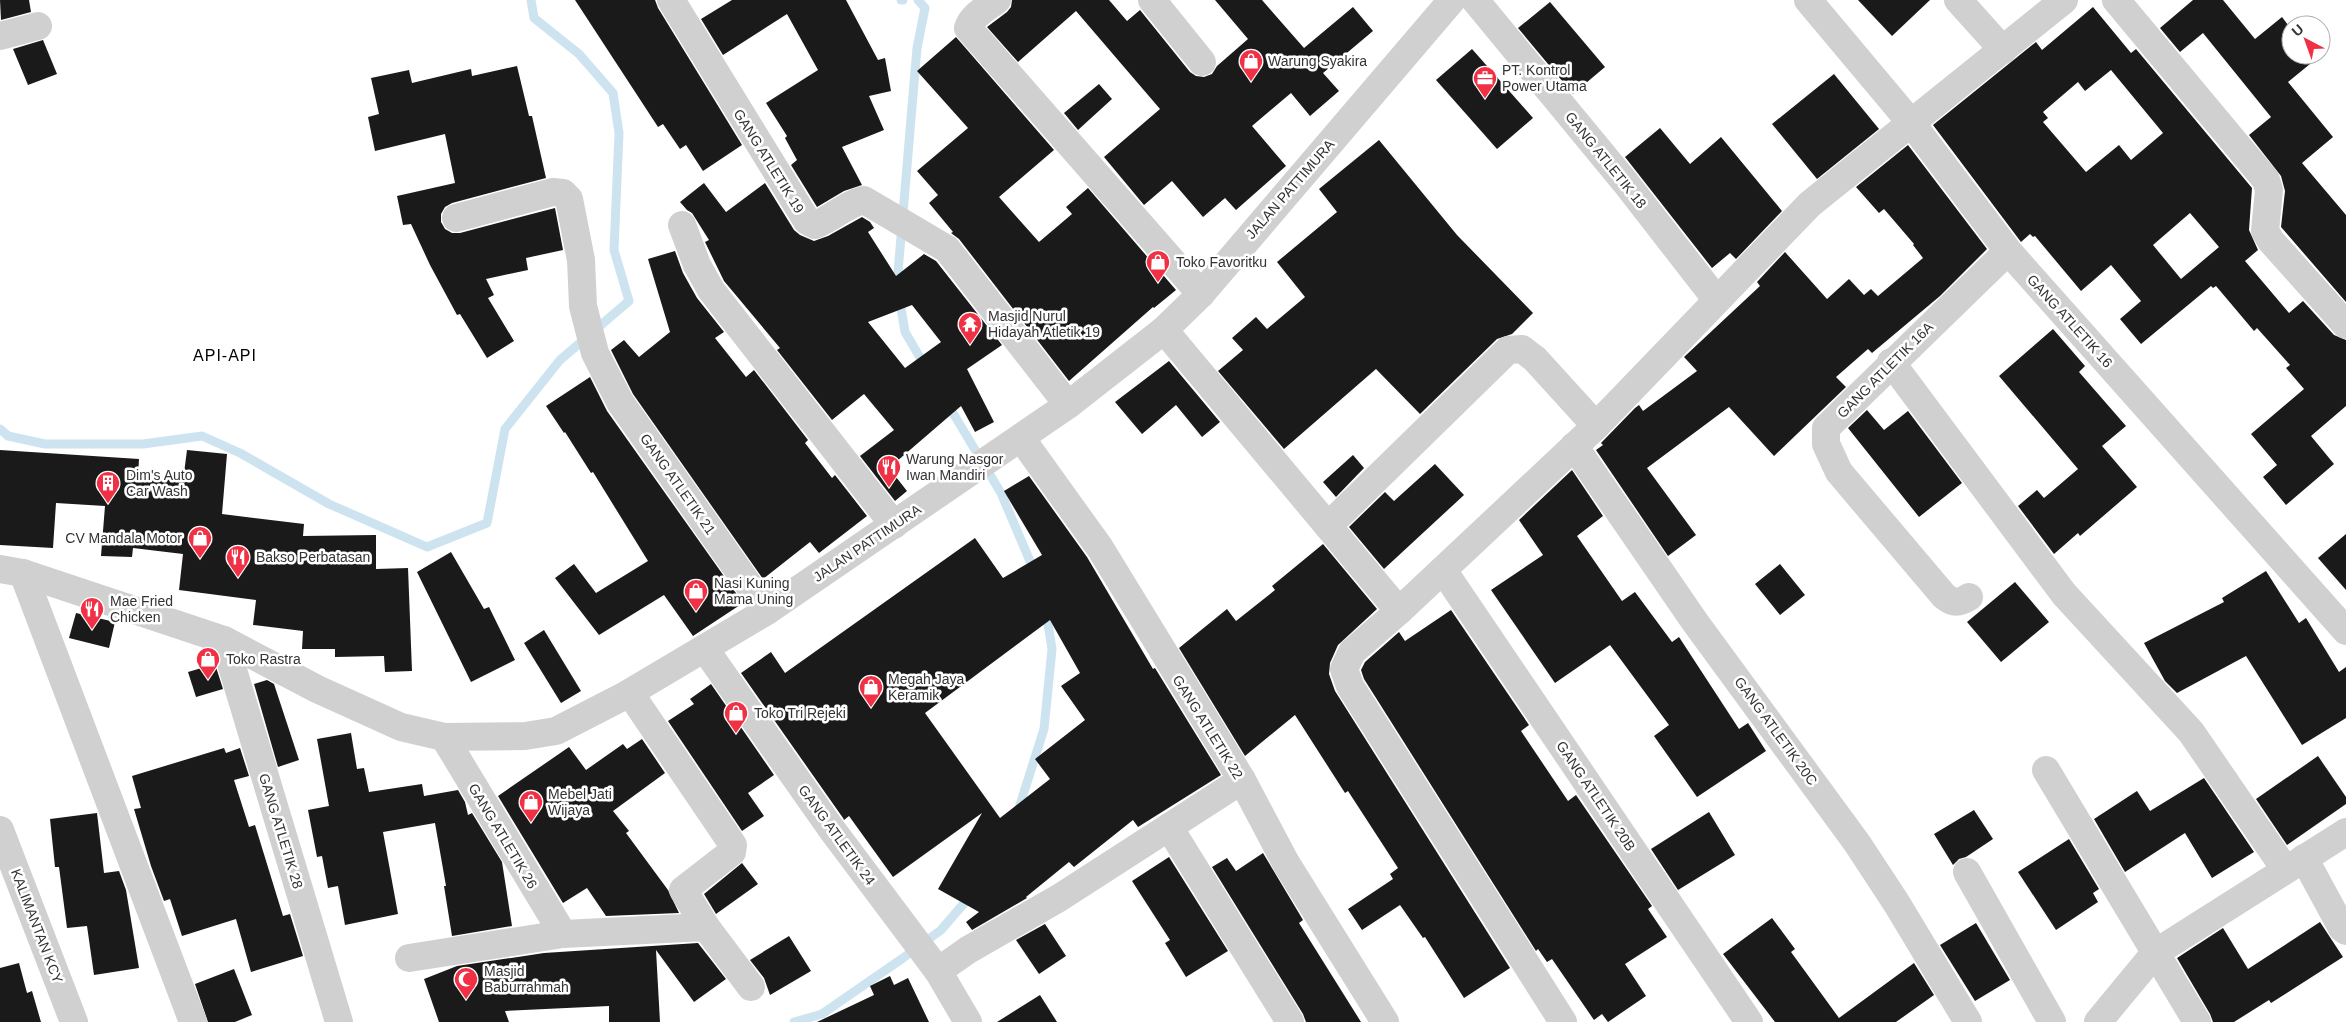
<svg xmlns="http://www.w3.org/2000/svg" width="2346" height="1022" viewBox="0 0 2346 1022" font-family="Arial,sans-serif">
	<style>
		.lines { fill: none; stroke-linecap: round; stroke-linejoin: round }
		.stream { stroke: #cde4f0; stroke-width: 9 }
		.building { fill: #1a1a1a; fill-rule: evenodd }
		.minor { stroke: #d0d0d0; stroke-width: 28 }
		.tertiary { stroke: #d0d0d0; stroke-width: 28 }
		.labels { text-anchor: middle; stroke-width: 5; stroke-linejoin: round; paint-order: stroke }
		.poi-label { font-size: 14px; fill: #333; stroke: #fff; text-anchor: start }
		.street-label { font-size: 14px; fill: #333; stroke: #fff }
		.quarter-label { font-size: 16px; letter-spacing: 1px; fill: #000; stroke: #fff }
	</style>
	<rect width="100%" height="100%" fill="#fff"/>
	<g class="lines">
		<!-- stream -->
		<g class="stream">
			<path d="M 901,0 L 903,0"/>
			<path d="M 918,0 L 925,8 L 917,48 L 897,284 L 905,332 L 925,366"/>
			<path d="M 947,403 L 1001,493 L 1035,573"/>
			<path d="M 0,429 L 8,436 L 45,444 L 143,444 L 202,436 L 240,453 L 329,504 L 427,547 L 487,523 L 505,429 L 560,360 L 629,301 L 614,250 L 619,133 L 613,93 L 579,54 L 534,18 L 531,0"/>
			<path d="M 1018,811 L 1044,729 L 1052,649 L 1046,612"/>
			<path d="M 794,1022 L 822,1014 L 903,958 L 941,930 L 972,894"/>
		</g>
	</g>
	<!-- building -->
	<g class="building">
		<path d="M 0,0 L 29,0 L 31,12 L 1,20 Z"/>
		<path d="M 575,0 L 655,0 L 658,8 L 742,145 L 703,171 L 686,145 L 680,149 L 663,124 L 658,127 Z"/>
		<path d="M 732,0 L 846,0 L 878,60 L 885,58 L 891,91 L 869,96 L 884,130 L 842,147 L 862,185 L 844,191 L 817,207 L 791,165 L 797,160 L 785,138 L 787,136 L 766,103 L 818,70 L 787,14 L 723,55 L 701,19 Z"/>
		<path d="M 1012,0 L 1109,0 L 1127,21 L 1140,10 L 1190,72 L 1196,76 L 1204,77 L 1212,74 L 1217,66 L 1248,39 L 1215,0 L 1262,0 L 1304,48 L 1353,7 L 1373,31 L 1323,73 L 1339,91 L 1310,116 L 1291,93 L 1252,126 L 1286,166 L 1236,210 L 1225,198 L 1203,217 L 1172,181 L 1144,205 L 1104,157 L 1160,109 L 1076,11 L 1018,62 L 987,27 L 1007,12 L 1011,7 Z"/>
		<path d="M 1858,0 L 1930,0 L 1892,36 Z"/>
		<path d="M 2193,0 L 2223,0 L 2255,39 L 2282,17 L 2291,29 L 2291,55 L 2321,55 L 2288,82 L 2333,137 L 2302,163 L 2346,215 L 2346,302 L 2281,227 L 2285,191 L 2281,176 L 2249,135 L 2271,117 L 2203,33 L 2180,52 L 2160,28 Z"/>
		<path d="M 1550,2 L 1605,67 L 1573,94 L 1518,28 Z"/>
		<path d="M 2093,7 L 2131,53 L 2136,49 L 2252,188 L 2249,230 L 2258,250 L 2245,261 L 2289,313 L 2303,301 L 2334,335 L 2346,340 L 2346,406 L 2311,436 L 2334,464 L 2286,505 L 2263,477 L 2277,465 L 2251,434 L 2304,389 L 2286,368 L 2290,365 L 2257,328 L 2254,331 L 2216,286 L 2213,288 L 2211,286 L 2141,344 L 2120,319 L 2141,301 L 2111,265 L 2081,291 L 2035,236 L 2033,237 L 2030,234 L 2021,242 L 1933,125 L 2036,42 L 2042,50 ZM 2111,70 L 2163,133 L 2131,160 L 2119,145 L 2086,172 L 2043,122 L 2048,118 L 2043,112 L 2078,82 L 2085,91 ZM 2190,213 L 2219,247 L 2181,279 L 2153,245 Z"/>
		<path d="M 956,37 L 1054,150 L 999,197 L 1039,242 L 1072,214 L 1066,207 L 1088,188 L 1176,290 L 1154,308 L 1153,307 L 1069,381 L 959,239 L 951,233 L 953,232 L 929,203 L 938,195 L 917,171 L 968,128 L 917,71 Z"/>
		<path d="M 43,40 L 57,74 L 28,85 L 13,49 Z"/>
		<path d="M 1472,49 L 1533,118 L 1497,149 L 1436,80 Z"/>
		<path d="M 517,66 L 529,116 L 532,116 L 546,178 L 452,203 L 445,207 L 441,214 L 441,222 L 445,229 L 452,233 L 460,233 L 555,208 L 563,250 L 526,258 L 528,270 L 486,279 L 494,295 L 488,298 L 514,341 L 487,358 L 460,314 L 457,315 L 430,265 L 411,224 L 403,225 L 397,196 L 455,183 L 445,134 L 375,151 L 368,117 L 379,114 L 371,78 L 409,70 L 412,83 L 471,69 L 472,76 Z"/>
		<path d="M 1834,74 L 1879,129 L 1817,179 L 1772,124 Z"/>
		<path d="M 1099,84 L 1112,99 L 1078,130 L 1064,113 Z"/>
		<path d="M 1660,128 L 1690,164 L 1721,137 L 1782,211 L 1736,259 L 1730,253 L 1712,268 L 1625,157 Z"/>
		<path d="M 1379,140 L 1457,235 L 1533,313 L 1512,334 L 1497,339 L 1420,414 L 1376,369 L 1284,449 L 1218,371 L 1243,350 L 1232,338 L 1256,317 L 1267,329 L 1305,297 L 1277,262 L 1337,212 L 1319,189 Z"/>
		<path d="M 1908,145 L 1987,249 L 1940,296 L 1872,353 L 1868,349 L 1836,377 L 1846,387 L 1774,456 L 1729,407 L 1647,468 L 1696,535 L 1668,556 L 1596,450 L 1603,445 L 1601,443 L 1635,408 L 1639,405 L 1643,411 L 1697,371 L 1684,357 L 1760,286 L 1757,282 L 1785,252 L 1827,299 L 1849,279 L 1864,295 L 1871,289 L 1878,296 L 1923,258 L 1913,245 L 1914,244 L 1884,209 L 1879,213 L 1856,187 Z"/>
		<path d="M 704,183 L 726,212 L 765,183 L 794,230 L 800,235 L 814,241 L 828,236 L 862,217 L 870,222 L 874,228 L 868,232 L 896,276 L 924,254 L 936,261 L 1002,345 L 967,369 L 994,422 L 975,432 L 961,406 L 889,468 L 907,491 L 895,501 L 860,456 L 894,430 L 864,394 L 832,420 L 777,350 L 780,348 L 724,281 L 705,242 L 709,240 L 692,213 L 687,210 L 680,202 ZM 912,305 L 941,342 L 905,368 L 868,322 Z"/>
		<path d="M 675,251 L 683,273 L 697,298 L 724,332 L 715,338 L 746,377 L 754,370 L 808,440 L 805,443 L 832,478 L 835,475 L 867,516 L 819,553 L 810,542 L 763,579 L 633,394 L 611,350 L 624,340 L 639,357 L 670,332 L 648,259 Z"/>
		<path d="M 2053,329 L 2085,366 L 2079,372 L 2126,426 L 2102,446 L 2137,487 L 2080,536 L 2078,533 L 2054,554 L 2018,506 L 2037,490 L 2044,498 L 2078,469 L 1999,376 Z"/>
		<path d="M 1169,361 L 1220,422 L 1202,437 L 1176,405 L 1142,434 L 1115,402 Z"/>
		<path d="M 590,377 L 607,411 L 743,603 L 693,636 L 664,595 L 599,635 L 555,578 L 574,564 L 596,593 L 648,561 L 593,472 L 591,473 L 565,432 L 564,433 L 546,406 Z"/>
		<path d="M 1867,410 L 1884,430 L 1908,411 L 1962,483 L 1919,517 L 1848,428 Z"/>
		<path d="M 0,450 L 139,459 L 138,476 L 183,481 L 187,450 L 227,454 L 222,514 L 304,524 L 303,536 L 376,535 L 376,569 L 408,568 L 412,671 L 385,672 L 384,656 L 335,657 L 335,649 L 302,649 L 303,631 L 253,625 L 256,600 L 179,590 L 183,554 L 133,548 L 132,557 L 101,556 L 105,506 L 56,503 L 53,548 L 0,545 Z"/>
		<path d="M 1353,455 L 1364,468 L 1336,497 L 1323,482 Z"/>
		<path d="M 1435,464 L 1464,495 L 1384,569 L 1349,527 L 1385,492 L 1394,501 Z"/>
		<path d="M 1572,470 L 1603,516 L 1577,536 L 1622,601 L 1635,592 L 1672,642 L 1679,637 L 1739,729 L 1748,723 L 1766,751 L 1697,797 L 1654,736 L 1669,725 L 1610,645 L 1555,683 L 1491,590 L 1543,555 L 1519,520 Z"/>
		<path d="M 1029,476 L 1087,557 L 1153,669 L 1155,668 L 1221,775 L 1138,827 L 1133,820 L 1074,867 L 1069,862 L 1026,897 L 1027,898 L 972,930 L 966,922 L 979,912 L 938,889 L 982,813 L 893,877 L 849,816 L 844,820 L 843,818 L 741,673 L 771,652 L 785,673 L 975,538 L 1003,578 L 1042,555 L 1004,491 ZM 1050,620 L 1080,673 L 1061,686 L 1085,720 L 1035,759 L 1050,779 L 1000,818 L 925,713 Z"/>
		<path d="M 2346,534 L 2346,590 L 2318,558 Z"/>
		<path d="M 1323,544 L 1377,609 L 1338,645 L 1330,663 L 1329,674 L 1335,691 L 1510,968 L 1464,998 L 1425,937 L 1423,938 L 1400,905 L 1362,930 L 1348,909 L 1393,879 L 1390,874 L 1398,868 L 1348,791 L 1345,793 L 1295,715 L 1245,756 L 1179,648 L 1227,609 L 1236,621 L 1275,590 L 1272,586 Z"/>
		<path d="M 451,552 L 484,609 L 489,607 L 515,660 L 471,682 L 417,572 Z"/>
		<path d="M 1780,564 L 1805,595 L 1780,615 L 1755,584 Z"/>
		<path d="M 2266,571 L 2299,623 L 2306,618 L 2339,672 L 2346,667 L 2346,718 L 2302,745 L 2246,656 L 2177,693 L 2165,681 L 2144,643 L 2224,602 L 2222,598 Z"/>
		<path d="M 2015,582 L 2049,622 L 2001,662 L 1967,622 Z"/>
		<path d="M 1451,610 L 1529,725 L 1521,731 L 1568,801 L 1576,795 L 1652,906 L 1648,909 L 1667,937 L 1625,964 L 1646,996 L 1608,1022 L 1602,1014 L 1594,1020 L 1552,959 L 1547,962 L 1538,949 L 1536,951 L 1364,679 L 1361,670 L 1365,662 L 1399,632 L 1405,641 Z"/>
		<path d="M 76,613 L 115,622 L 109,648 L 69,638 Z"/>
		<path d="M 544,630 L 581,691 L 561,703 L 524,643 Z"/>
		<path d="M 215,664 L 223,689 L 196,697 L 188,672 Z"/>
		<path d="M 267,680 L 274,684 L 299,760 L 278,767 L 254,684 Z"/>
		<path d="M 711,684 L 774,775 L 748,793 L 764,816 L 742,831 L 668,721 L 694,704 L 690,699 Z"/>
		<path d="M 351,733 L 357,769 L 364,768 L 369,792 L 422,784 L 424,796 L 458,790 L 465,802 L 468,815 L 472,813 L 502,862 L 512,926 L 452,936 L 444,886 L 446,886 L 435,823 L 383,832 L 398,914 L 345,925 L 338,886 L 328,888 L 322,856 L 317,857 L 308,810 L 329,806 L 317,739 Z"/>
		<path d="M 642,739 L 665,773 L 613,811 L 629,831 L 626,833 L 668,890 L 679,913 L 606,916 L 587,888 L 563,903 L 498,796 L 569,747 L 586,770 L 623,744 L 627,749 Z"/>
		<path d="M 224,748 L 226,753 L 240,748 L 249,776 L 234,780 L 249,827 L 255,825 L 283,916 L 290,914 L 303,956 L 251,972 L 236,919 L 182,936 L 170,899 L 164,901 L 151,866 L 134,809 L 141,808 L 132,776 Z"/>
		<path d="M 2318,756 L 2346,797 L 2346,804 L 2287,845 L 2256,799 Z"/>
		<path d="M 2204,778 L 2254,852 L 2212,878 L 2185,833 L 2125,872 L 2094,819 L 2137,791 L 2150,811 Z"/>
		<path d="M 1974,810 L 1993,839 L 1966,857 L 1959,859 L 1953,865 L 1934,834 Z"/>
		<path d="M 1709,812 L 1735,855 L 1678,890 L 1651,849 Z"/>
		<path d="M 97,813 L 104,873 L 119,871 L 126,890 L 139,968 L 94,975 L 87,926 L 67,928 L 59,867 L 55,867 L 50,819 Z"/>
		<path d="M 2069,839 L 2099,889 L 2093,893 L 2098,902 L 2056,930 L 2018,872 Z"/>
		<path d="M 1263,853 L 1303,920 L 1299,923 L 1361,1022 L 1306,1022 L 1303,1014 L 1212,867 L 1227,858 L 1236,871 Z"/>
		<path d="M 1169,857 L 1228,951 L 1186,977 L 1165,943 L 1170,940 L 1132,881 Z"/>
		<path d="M 742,863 L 758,884 L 716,914 L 704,894 Z"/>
		<path d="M 1772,918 L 1795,949 L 1791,952 L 1839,1018 L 1914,963 L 1934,995 L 1896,1022 L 1775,1022 L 1723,954 Z"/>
		<path d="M 2320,922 L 2343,957 L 2271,1003 L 2269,1000 L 2234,1022 L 2213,1022 L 2210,1014 L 2177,958 L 2223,928 L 2248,969 Z"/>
		<path d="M 1976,923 L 2010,980 L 1975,1001 L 1940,945 Z"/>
		<path d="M 1045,924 L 1066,956 L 1039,974 L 1016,940 Z"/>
		<path d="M 789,936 L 811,971 L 770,995 L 764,978 L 750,960 Z"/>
		<path d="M 698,943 L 726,979 L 694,1002 L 656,950 L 660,1022 L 609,1022 L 609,1006 L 505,1011 L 509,1022 L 439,1022 L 424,979 L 457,966 L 544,953 Z"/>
		<path d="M 19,963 L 27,993 L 32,991 L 41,1022 L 0,1022 L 0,968 Z"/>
		<path d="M 234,969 L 252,1015 L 235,1022 L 208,1022 L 195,984 Z"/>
		<path d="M 890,976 L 894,985 L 908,978 L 929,1022 L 817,1022 L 874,995 L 870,986 Z"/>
		<path d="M 1040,995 L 1057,1022 L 997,1022 Z"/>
	</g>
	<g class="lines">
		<!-- minor -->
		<g class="minor">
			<path d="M 671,0 L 807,221 L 815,225 C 833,218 846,204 864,200 L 947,249 L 1068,405"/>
			<path d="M 997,0 C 987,8 972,15 968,28 L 1201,294"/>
			<path d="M 1152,0 L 1202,62"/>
			<path d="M 1475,0 L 1625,182 L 1716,299"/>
			<path d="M 1808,0 L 1912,124 L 2008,251 L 2346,631"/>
			<path d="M 1958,0 L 2003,50"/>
			<path d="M 2116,0 L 2266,180 L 2269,190 L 2265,231 L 2271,241 L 2346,325"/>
			<path d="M 0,36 L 38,26"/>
			<path d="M 456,218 L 553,192 L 563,193 L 569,199 L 581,260 L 583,306 L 595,353 L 620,402 L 767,611"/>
			<path d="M 682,225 L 697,265 L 711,290 L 894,525"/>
			<path d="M 1164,330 L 1399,611"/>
			<path d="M 1891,362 L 2064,594 L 2191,732 L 2285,869"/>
			<path d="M 1021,438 L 1100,548 L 1242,780 L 1286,863 L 1385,1022"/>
			<path d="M 1574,446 L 1695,622 L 1857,843 L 1897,904 L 1968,1022"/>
			<path d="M 1328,526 L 1508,350 L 1522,349 L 1535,359 L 1596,426"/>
			<path d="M 1443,570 L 1749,1022"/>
			<path d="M 23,573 L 193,1022"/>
			<path d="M 1969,597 C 1959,603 1954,604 1944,596 L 1839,472 L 1826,444 L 1826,428 L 2008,251"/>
			<path d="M 224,640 L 339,1022"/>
			<path d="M 705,649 L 830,827 L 938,971 L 968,1022"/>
			<path d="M 630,693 L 733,845 L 732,852 L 683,890 L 706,927"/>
			<path d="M 444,737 L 563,934"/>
			<path d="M 2046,770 L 2197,1022"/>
			<path d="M 1169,827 L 1290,1022"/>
			<path d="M 0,830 L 74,1022"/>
			<path d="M 2304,858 L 2342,928 L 2346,931"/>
			<path d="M 1967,872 L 2052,1022"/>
			<path d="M 409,958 L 563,934 L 706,927 L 751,987"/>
			<path d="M 938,971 L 968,950 L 1059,898 L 1242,780"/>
			<path d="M 1563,1022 L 1350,686 L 1344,669 L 1352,652 L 1399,611 L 1596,426 L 1810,204 L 2064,0"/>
			<path d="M 2098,1022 L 2155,953 L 2346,832"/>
		</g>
		<!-- tertiary -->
		<path class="tertiary" d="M 0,569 L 23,573 L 224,640 L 317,689 L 401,727 L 444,737 L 525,736 L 556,731 L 624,696 L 767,611 L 1068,405 L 1164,330 L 1201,294 L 1452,0"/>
	</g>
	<!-- icons -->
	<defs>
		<g id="shop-pin" transform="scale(1.25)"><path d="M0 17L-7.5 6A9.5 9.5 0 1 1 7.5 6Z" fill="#ef3045" stroke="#fff"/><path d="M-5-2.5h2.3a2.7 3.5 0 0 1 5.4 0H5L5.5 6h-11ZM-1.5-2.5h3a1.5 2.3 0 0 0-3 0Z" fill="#fff"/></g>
		<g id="office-pin" transform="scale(1.25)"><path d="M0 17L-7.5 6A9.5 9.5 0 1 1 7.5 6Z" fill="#ef3045" stroke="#fff"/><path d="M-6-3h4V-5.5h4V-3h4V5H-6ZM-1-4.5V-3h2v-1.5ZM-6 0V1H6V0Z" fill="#fff"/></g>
		<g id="temple-pin" transform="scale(1.25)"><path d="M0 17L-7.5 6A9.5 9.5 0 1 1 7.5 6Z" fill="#ef3045" stroke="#fff"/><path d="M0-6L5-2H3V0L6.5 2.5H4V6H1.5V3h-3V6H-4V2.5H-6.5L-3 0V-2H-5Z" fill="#fff"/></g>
		<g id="restaurant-pin" transform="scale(1.25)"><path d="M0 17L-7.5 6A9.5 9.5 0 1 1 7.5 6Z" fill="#ef3045" stroke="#fff"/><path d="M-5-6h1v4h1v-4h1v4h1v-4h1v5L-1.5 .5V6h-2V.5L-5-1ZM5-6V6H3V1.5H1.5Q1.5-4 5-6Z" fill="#fff"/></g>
		<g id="building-pin" transform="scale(1.25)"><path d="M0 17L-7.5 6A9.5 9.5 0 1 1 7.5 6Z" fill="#ef3045" stroke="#fff"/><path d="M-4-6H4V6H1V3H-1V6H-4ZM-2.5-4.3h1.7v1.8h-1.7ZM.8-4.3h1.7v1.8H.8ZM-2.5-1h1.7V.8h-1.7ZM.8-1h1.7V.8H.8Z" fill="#fff"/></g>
		<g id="mosque-pin" transform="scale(1.25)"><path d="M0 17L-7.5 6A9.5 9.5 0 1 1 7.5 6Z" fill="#ef3045" stroke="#fff"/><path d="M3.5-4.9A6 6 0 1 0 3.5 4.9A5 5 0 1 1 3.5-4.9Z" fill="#fff"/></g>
	</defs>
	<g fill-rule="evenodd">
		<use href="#shop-pin" x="1251" y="61"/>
		<use href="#office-pin" x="1485" y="78"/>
		<use href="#shop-pin" x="1158" y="262"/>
		<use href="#temple-pin" x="970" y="324"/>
		<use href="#restaurant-pin" x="889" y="467"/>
		<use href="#building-pin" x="108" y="483"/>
		<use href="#shop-pin" x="200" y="538"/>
		<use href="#restaurant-pin" x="238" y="557"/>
		<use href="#shop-pin" x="696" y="591"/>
		<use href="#restaurant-pin" x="92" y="609"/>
		<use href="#shop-pin" x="208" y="659"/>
		<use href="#shop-pin" x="871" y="687"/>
		<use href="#shop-pin" x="736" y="713"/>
		<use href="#shop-pin" x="531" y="802"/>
		<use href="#mosque-pin" x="466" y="979"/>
	</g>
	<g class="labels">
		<!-- poi labels -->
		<g class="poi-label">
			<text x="1268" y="66">Warung Syakira</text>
			<text x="1502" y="75">PT. Kontrol<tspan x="1502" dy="16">Power Utama</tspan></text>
			<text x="1176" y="267">Toko Favoritku</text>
			<text x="988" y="321">Masjid Nurul<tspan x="988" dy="16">Hidayah Atletik 19</tspan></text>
			<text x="906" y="464">Warung Nasgor<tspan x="906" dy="16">Iwan Mandiri</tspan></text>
			<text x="126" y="480">Dim's Auto<tspan x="126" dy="16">Car Wash</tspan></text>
			<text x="182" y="543" text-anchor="end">CV Mandala Motor</text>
			<text x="256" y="562">Bakso Perbatasan</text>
			<text x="714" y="588">Nasi Kuning<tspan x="714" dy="16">Mama Uning</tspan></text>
			<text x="110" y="606">Mae Fried<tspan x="110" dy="16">Chicken</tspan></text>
			<text x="226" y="664">Toko Rastra</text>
			<text x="888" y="684">Megah Jaya<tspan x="888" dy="16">Keramik</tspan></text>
			<text x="754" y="718">Toko Tri Rejeki</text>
			<text x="548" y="799">Mebel Jati<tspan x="548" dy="16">Wijaya</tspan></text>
			<text x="484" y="976">Masjid<tspan x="484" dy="16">Baburrahmah</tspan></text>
		</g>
		<!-- street labels -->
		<g class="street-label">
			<text transform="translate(1606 160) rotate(51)" y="5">GANG ATLETIK 18</text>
			<text transform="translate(769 161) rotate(58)" y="5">GANG ATLETIK 19</text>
			<text transform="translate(1290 189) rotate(-49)" y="5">JALAN PATTIMURA</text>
			<text transform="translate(2070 321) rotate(48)" y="5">GANG ATLETIK 16</text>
			<text transform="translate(1885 370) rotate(-45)" y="5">GANG ATLETIK 16A</text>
			<text transform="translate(678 484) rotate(55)" y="5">GANG ATLETIK 21</text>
			<text transform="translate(867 543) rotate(-34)" y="5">JALAN PATTIMURA</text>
			<text transform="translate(1208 727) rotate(58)" y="5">GANG ATLETIK 22</text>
			<text transform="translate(1776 731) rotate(54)" y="5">GANG ATLETIK 20C</text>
			<text transform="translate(1596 796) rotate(56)" y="5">GANG ATLETIK 20B</text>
			<text transform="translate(281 831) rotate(73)" y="5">GANG ATLETIK 28</text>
			<text transform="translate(837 835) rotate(54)" y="5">GANG ATLETIK 24</text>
			<text transform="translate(503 836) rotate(59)" y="5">GANG ATLETIK 26</text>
			<text transform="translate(37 926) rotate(69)" y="5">KALIMANTAN KCY</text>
		</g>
		<!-- quarter labels -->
		<g class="quarter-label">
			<text x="225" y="361">API-API</text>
		</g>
	</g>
	<!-- north arrow -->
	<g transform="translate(2306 40) rotate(319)"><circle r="24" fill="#ffffff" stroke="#adadad"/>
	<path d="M0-4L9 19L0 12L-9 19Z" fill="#ef3045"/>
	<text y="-8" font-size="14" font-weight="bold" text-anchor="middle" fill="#333333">U</text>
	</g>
</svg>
